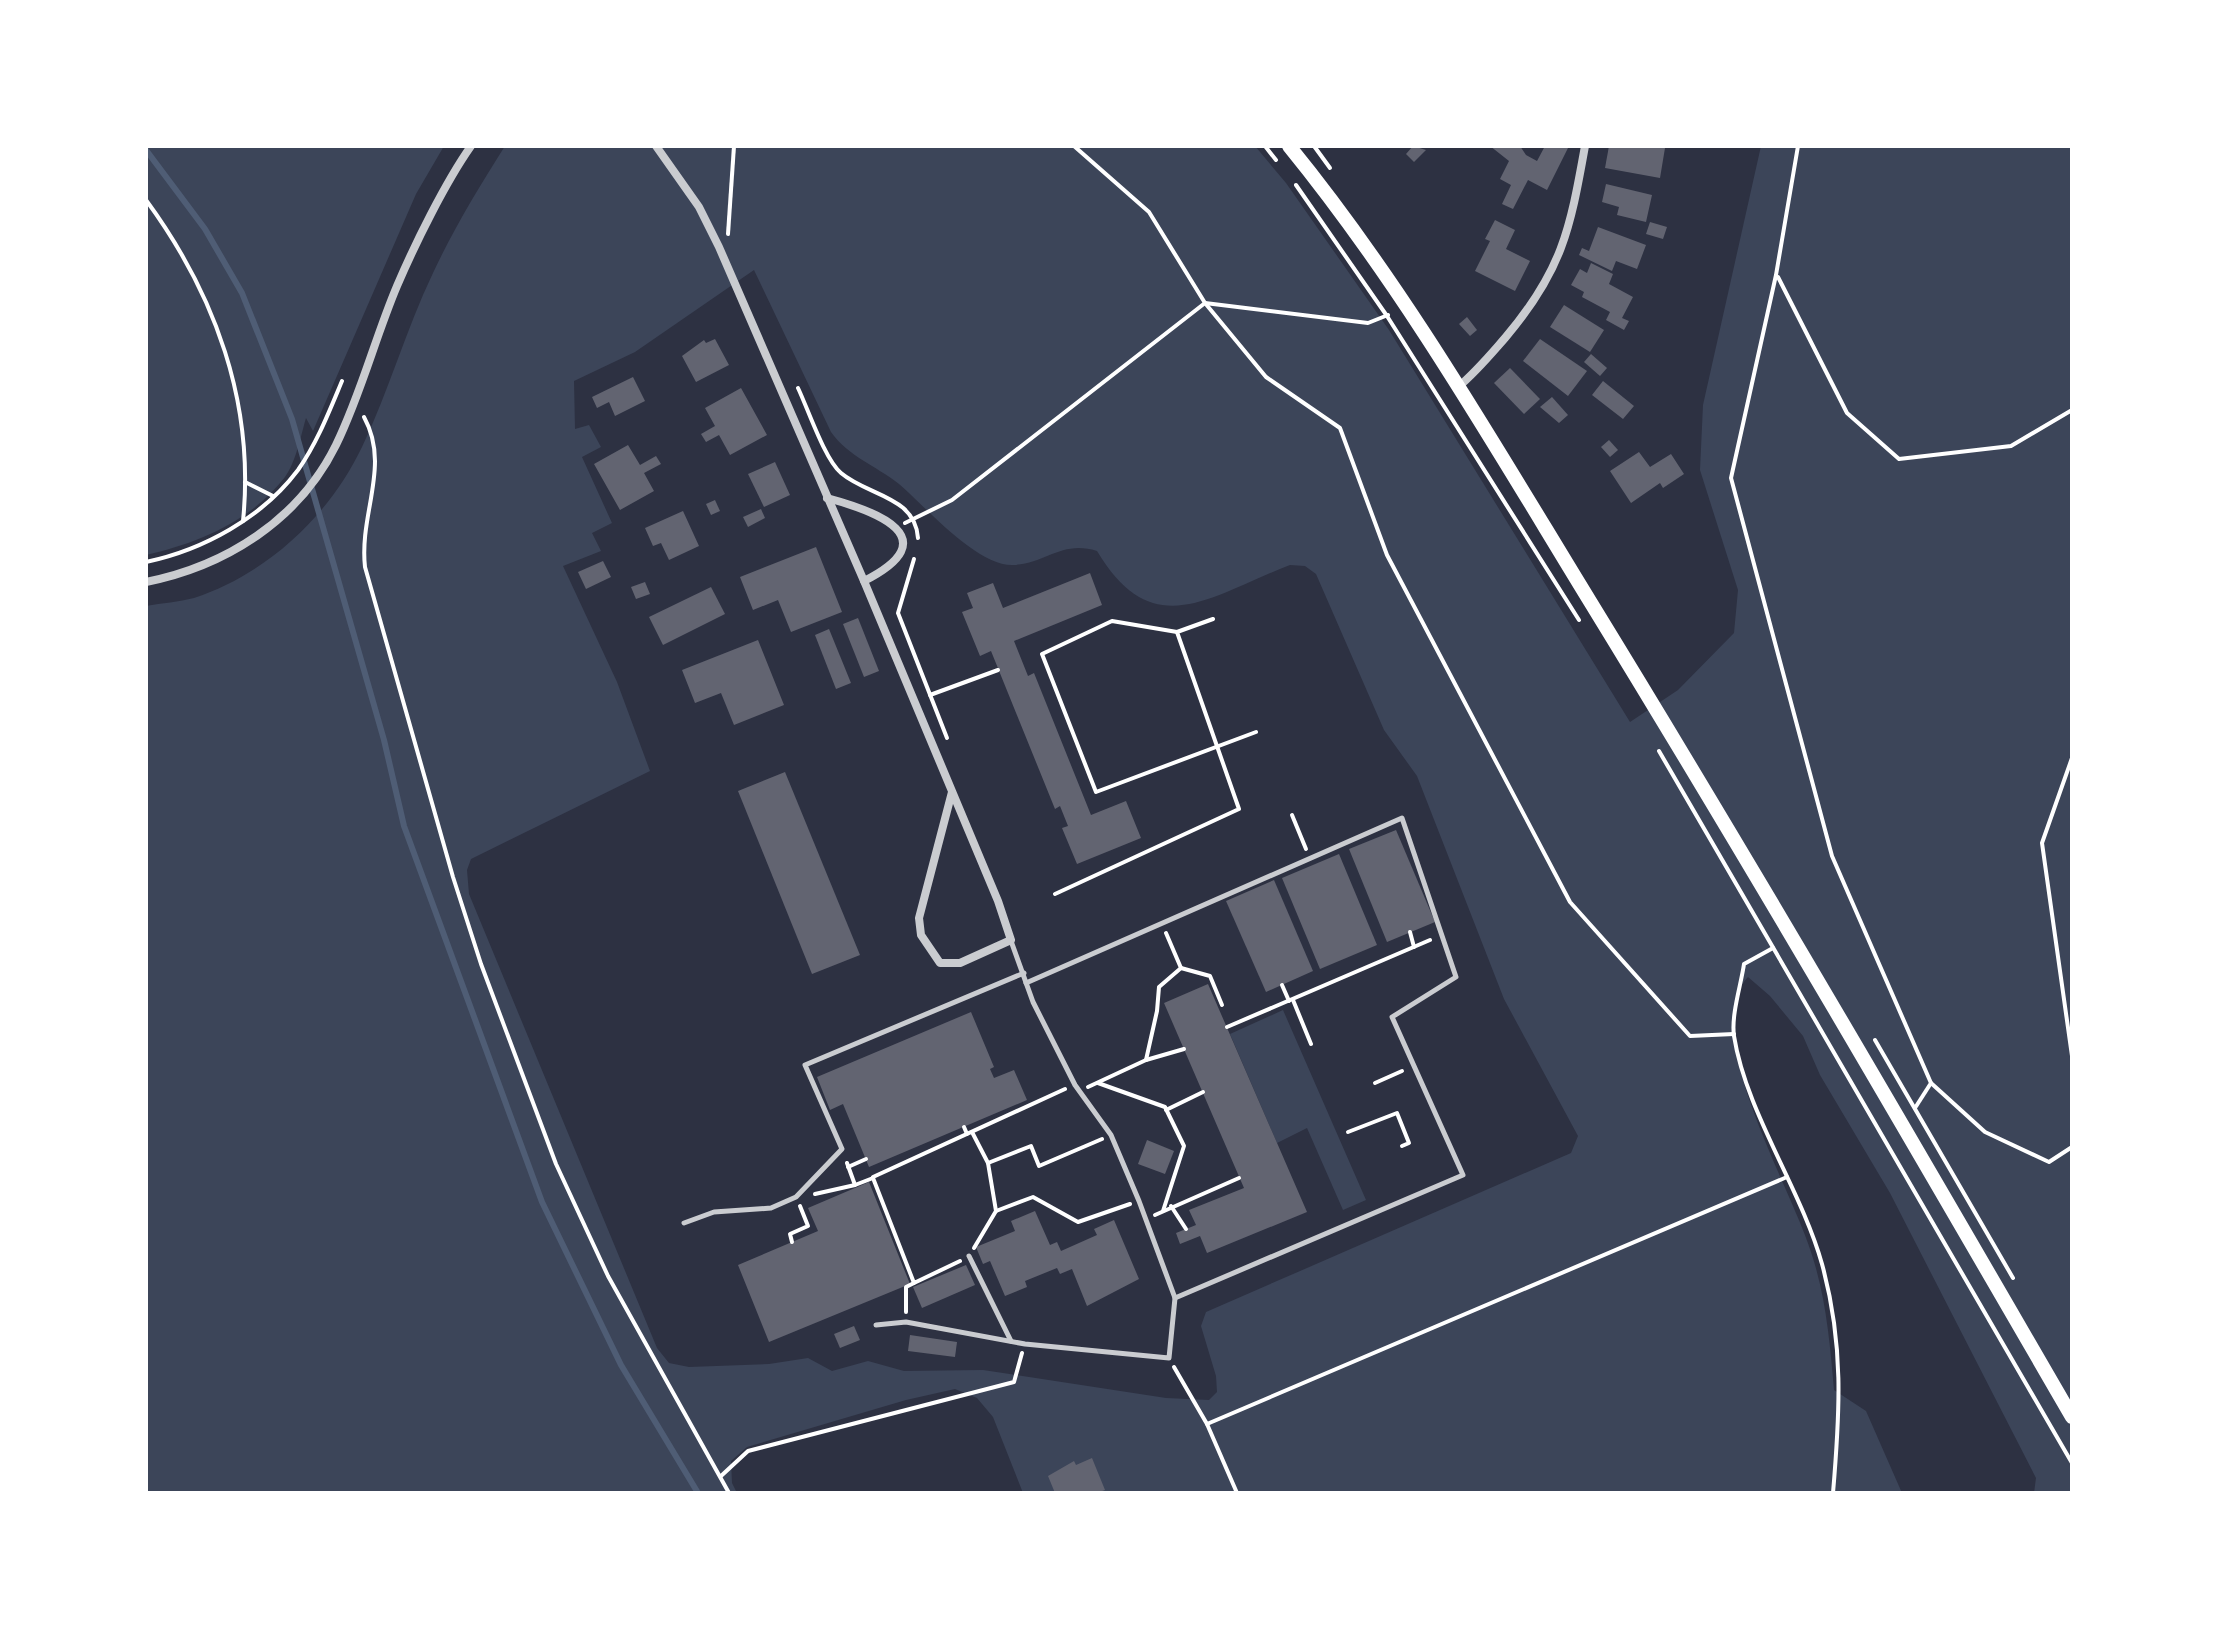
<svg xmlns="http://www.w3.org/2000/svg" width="2218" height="1639" viewBox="0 0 2218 1639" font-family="Inter,sans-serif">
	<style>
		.green { fill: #3c4559; fill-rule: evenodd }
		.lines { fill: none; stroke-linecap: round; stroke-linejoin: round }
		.stream { stroke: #4f5d75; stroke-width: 6 }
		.building { fill: #626471 }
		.path { stroke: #fff; stroke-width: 4 }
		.service { stroke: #caccd0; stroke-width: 5 }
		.minor { stroke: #caccd0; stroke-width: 8 }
		.primary { stroke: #fff; stroke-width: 14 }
	</style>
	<rect width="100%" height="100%" fill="#2d3142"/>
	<!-- green -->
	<g class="green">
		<path d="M 146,146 L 444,146 L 416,194 L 313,431 L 306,418 C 301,435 296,462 285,477 C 251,521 199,543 146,555 Z"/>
		<path d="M 505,146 L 1255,146 L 1286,183 L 1389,330 L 1630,722 L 1678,690 L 1734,633 L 1738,590 L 1700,470 L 1703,405 L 1761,146 L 2072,146 L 2072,1493 L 2034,1493 L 2036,1478 L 1890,1193 L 1820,1075 L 1803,1036 L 1770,996 L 1748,977 C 1697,1030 1792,1189 1811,1252 C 1826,1297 1830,1343 1834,1390 L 1866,1411 L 1902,1493 L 1023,1493 L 993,1417 L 977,1398 L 955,1389 L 906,1400 L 747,1447 L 731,1461 L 732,1483 L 737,1493 L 146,1493 L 146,606 C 162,603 179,602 194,598 C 267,574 329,516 362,447 C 389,391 406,329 433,273 C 454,228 479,187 505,146 ZM 754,270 L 831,432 C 849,457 875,465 899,484 C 925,506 977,567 1014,565 C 1047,563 1062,540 1097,551 C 1153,645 1210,596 1290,565 L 1305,566 L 1316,574 L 1384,730 L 1417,776 L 1504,999 L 1578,1136 L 1571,1153 L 1206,1312 L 1201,1326 L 1216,1376 L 1217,1392 L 1209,1400 L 1166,1398 L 983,1370 L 904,1371 L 868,1361 L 832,1371 L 808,1358 L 769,1364 L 689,1367 L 669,1363 L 657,1348 L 469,894 L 467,870 L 471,859 L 650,771 L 617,682 L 563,566 L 601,551 L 592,533 L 612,523 L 582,457 L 601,447 L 589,425 L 575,429 L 574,381 L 635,352 Z"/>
		<path d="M 1283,1010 L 1366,1200 L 1343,1210 L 1307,1128 L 1277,1143 L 1230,1034 Z"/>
	</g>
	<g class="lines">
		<!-- stream -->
		<path class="stream" d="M 146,150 L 205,229 L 242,293 L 292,419 L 384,740 L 404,826 L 542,1202 L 621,1365 L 698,1493"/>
	</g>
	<!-- building -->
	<g class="building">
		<path d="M 1413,146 L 1426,150 L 1414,162 L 1406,154 Z"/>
		<path d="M 1490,146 L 1520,146 L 1526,155 L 1537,161 L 1545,146 L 1569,146 L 1547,190 L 1528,180 L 1513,209 L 1502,204 L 1511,185 L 1500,179 L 1509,161 Z"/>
		<path d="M 1609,146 L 1665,148 L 1660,178 L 1605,168 Z"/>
		<path d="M 1606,184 L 1652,195 L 1646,222 L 1617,215 L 1619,207 L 1602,202 Z"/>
		<path d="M 1495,220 L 1515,230 L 1506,249 L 1530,261 L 1515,291 L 1475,271 L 1490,241 L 1485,239 Z"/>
		<path d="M 1650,222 L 1667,227 L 1663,239 L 1646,234 Z"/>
		<path d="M 1598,227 L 1646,245 L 1637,269 L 1616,261 L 1612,271 L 1579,255 L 1582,248 L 1589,251 Z"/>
		<path d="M 1591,263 L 1613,274 L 1609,284 L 1633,297 L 1622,318 L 1629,321 L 1624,330 L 1606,320 L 1610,312 L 1582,297 L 1584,292 L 1571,285 L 1580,269 L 1587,273 Z"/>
		<path d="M 1564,305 L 1604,330 L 1590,352 L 1550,327 Z"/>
		<path d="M 1467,317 L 1477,330 L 1470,336 L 1459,324 Z"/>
		<path d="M 715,339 L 729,365 L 696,382 L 682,356 L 704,340 L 706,343 Z"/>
		<path d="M 1540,339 L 1587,371 L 1568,396 L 1523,361 Z"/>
		<path d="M 1591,354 L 1607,368 L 1600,376 L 1584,362 Z"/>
		<path d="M 1510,368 L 1540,399 L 1524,414 L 1494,383 Z"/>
		<path d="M 633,377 L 645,401 L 615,416 L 609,402 L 597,408 L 592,397 Z"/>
		<path d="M 1603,381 L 1634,406 L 1623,419 L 1592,395 Z"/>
		<path d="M 741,388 L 767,435 L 730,455 L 719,435 L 706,442 L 701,434 L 715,426 L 705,408 Z"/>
		<path d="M 1552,397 L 1568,415 L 1559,423 L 1540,407 Z"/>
		<path d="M 1609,440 L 1618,450 L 1610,457 L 1601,447 Z"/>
		<path d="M 628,445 L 640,465 L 656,456 L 661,464 L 644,473 L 654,491 L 620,510 L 594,464 Z"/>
		<path d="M 1639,452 L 1650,467 L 1671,454 L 1684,474 L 1663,488 L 1660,483 L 1631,503 L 1610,471 Z"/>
		<path d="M 775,462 L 790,495 L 764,507 L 748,474 Z"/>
		<path d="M 715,500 L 720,511 L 711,515 L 706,504 Z"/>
		<path d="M 761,509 L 765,518 L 748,527 L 743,517 Z"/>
		<path d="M 683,511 L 699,546 L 669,560 L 661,543 L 653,546 L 645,528 Z"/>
		<path d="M 816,547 L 842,612 L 791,632 L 778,600 L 753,610 L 740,577 Z"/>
		<path d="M 603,561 L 611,577 L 586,589 L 578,572 Z"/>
		<path d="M 1090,573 L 1102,605 L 1014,641 L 1028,676 L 1034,673 L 1091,815 L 1126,801 L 1141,838 L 1077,864 L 1062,828 L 1068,826 L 1060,806 L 1055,809 L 991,651 L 980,656 L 962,612 L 973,608 L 967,593 L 993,583 L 1003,608 Z"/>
		<path d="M 645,582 L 650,594 L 636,599 L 631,587 Z"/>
		<path d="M 711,587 L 725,614 L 663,645 L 649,617 Z"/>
		<path d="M 858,618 L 879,671 L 864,677 L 843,624 Z"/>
		<path d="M 829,629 L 851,683 L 836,689 L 815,635 Z"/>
		<path d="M 758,640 L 784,705 L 734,725 L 721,693 L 695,703 L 682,670 Z"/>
		<path d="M 785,772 L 860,955 L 812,974 L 738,791 Z"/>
		<path d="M 1396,830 L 1435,922 L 1387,942 L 1349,849 Z"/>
		<path d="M 1339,854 L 1377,945 L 1320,969 L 1282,878 Z"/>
		<path d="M 1274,880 L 1313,971 L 1266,992 L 1226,901 Z"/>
		<path d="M 1208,984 L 1307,1212 L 1207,1253 L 1200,1236 L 1180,1244 L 1176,1233 L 1196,1225 L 1189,1210 L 1244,1188 L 1164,1003 Z"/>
		<path d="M 971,1012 L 994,1067 L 990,1069 L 994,1078 L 1014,1070 L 1027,1100 L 869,1167 L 843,1104 L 830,1110 L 817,1077 Z"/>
		<path d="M 1147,1140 L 1174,1151 L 1165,1174 L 1138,1164 Z"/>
		<path d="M 869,1182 L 910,1284 L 769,1342 L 738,1265 L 818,1231 L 808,1208 Z"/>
		<path d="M 1035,1211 L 1050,1245 L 1057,1242 L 1061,1251 L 1097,1235 L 1094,1229 L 1114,1220 L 1139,1279 L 1087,1306 L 1072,1269 L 1060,1274 L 1057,1268 L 1025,1281 L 1027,1287 L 1005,1296 L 990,1261 L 983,1264 L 976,1247 L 1015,1231 L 1011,1221 Z"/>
		<path d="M 966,1265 L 975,1285 L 922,1308 L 913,1287 Z"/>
		<path d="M 854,1326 L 860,1340 L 840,1348 L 834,1334 Z"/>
		<path d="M 910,1335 L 957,1342 L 955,1357 L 908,1351 Z"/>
		<path d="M 1092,1458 L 1105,1490 L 1097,1493 L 1055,1493 L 1048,1476 L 1074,1461 L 1076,1465 Z"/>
	</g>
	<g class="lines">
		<!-- path -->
		<g class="path">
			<path d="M 1074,146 L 1149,212 L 1205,303 L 1266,377 L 1340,428 L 1387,555 L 1570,902 L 1690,1036 L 1734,1034"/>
			<path d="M 1265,146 L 1276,160"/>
			<path d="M 1314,146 L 1330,168"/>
			<path d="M 1798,146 L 1776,275 L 1731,478 L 1832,856 L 1931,1083 L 1985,1132 L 2049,1162 L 2072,1147"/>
			<path d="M 1296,185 L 1387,316 L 1579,620"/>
			<path d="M 146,200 C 215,294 255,403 243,521"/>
			<path d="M 728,234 L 734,146"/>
			<path d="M 1778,277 L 1847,413 L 1899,459 L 2011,446 L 2072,410"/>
			<path d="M 798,388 C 808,409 825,460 841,473 C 868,496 915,496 918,538"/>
			<path d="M 364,417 C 391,466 359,513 365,567 L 453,877 L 481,964 L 556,1164 L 608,1276 L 729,1493"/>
			<path d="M 245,482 L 273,496"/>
			<path d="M 905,523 L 952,500 L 1205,303 L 1368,323 L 1388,315"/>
			<path d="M 914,559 L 898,613 L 947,738"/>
			<path d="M 146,562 C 203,550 262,518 298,470 C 317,443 329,412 342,381"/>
			<path d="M 1177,632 L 1112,621 L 1042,654 L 1096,792 L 1256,732"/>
			<path d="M 930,695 L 998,670"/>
			<path d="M 1659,751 L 2072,1463"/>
			<path d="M 2072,758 L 2042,843 L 2072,1056"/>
			<path d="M 1292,815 L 1306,849"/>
			<path d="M 1055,894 L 1239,809 L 1177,632 L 1213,619"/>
			<path d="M 1410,932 L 1414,947"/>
			<path d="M 1773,948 L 1744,964 C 1741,985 1731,1015 1734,1036 C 1746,1112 1801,1189 1822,1264 C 1844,1344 1840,1411 1833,1493"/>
			<path d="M 1181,968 L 1210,976 L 1222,1005"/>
			<path d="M 1282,985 L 1289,1001"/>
			<path d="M 1293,1000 L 1311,1044"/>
			<path d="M 1227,1027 L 1430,940"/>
			<path d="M 1875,1040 L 2013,1278"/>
			<path d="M 1146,1060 L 1157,1011 L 1159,987 L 1181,968 L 1166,933"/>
			<path d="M 1098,1083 L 1165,1107 L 1184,1146 L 1163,1211"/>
			<path d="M 1375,1083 L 1402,1071"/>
			<path d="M 1088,1087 L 1146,1060 L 1184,1049"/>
			<path d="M 1915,1108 L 1931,1083"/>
			<path d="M 1166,1110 L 1203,1092"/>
			<path d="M 964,1127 L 967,1134"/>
			<path d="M 972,1132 L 988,1163 L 996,1211 L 974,1248"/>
			<path d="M 1348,1132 L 1397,1113 L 1409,1143 L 1402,1146"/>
			<path d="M 847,1163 L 855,1185 L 873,1178 L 914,1283 L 960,1261"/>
			<path d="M 988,1163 L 1031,1146 L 1039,1166 L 1102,1139"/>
			<path d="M 848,1167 L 866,1159"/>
			<path d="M 873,1177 L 1065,1089"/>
			<path d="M 815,1194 L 855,1185"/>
			<path d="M 1171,1206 L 1186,1229"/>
			<path d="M 996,1211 L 1033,1197 L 1078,1222 L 1130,1204"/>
			<path d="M 1155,1215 L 1239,1178"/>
			<path d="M 792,1242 L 790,1234 L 808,1226 L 800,1206"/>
			<path d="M 906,1312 L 906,1287 L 914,1283"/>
			<path d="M 1174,1367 L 1207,1424 L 1237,1493"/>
			<path d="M 1207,1424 L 1787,1177"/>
			<path d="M 721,1476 L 748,1451 L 1014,1382 L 1022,1353"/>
		</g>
		<!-- service -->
		<g class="service">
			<path d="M 1026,983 L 1402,818 L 1456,977 L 1392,1017 L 1463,1175 L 1175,1298"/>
			<path d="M 684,1223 L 714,1212 L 771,1208 L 796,1197 L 842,1149 L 805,1065 L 1024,973"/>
			<path d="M 969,1256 L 1011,1341"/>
			<path d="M 876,1325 L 906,1322 L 1025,1344 L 1169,1358 L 1175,1298 L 1139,1201 L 1111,1135 L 1075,1085 L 1033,1002 L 1011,941"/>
		</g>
		<!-- minor -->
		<g class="minor">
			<path d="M 656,146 L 699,207 L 719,247 L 864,581 L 998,901 L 1011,940 L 960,963 L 940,963 L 921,935 L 919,918 L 952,792"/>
			<path d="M 1458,387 C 1476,372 1490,355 1505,338 C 1562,271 1570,230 1585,146"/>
			<path d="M 827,498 C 876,511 949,538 864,581"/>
			<path d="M 146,582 C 226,566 299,520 336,445 C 361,394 375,338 397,286 C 415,244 445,183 471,146"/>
		</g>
		<!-- primary -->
		<path class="primary" d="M 1289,146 C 1404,287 1496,448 1591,603 C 1756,872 1914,1144 2072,1417"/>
	</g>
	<!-- border -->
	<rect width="2218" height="1639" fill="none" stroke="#ffffff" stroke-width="296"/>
</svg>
